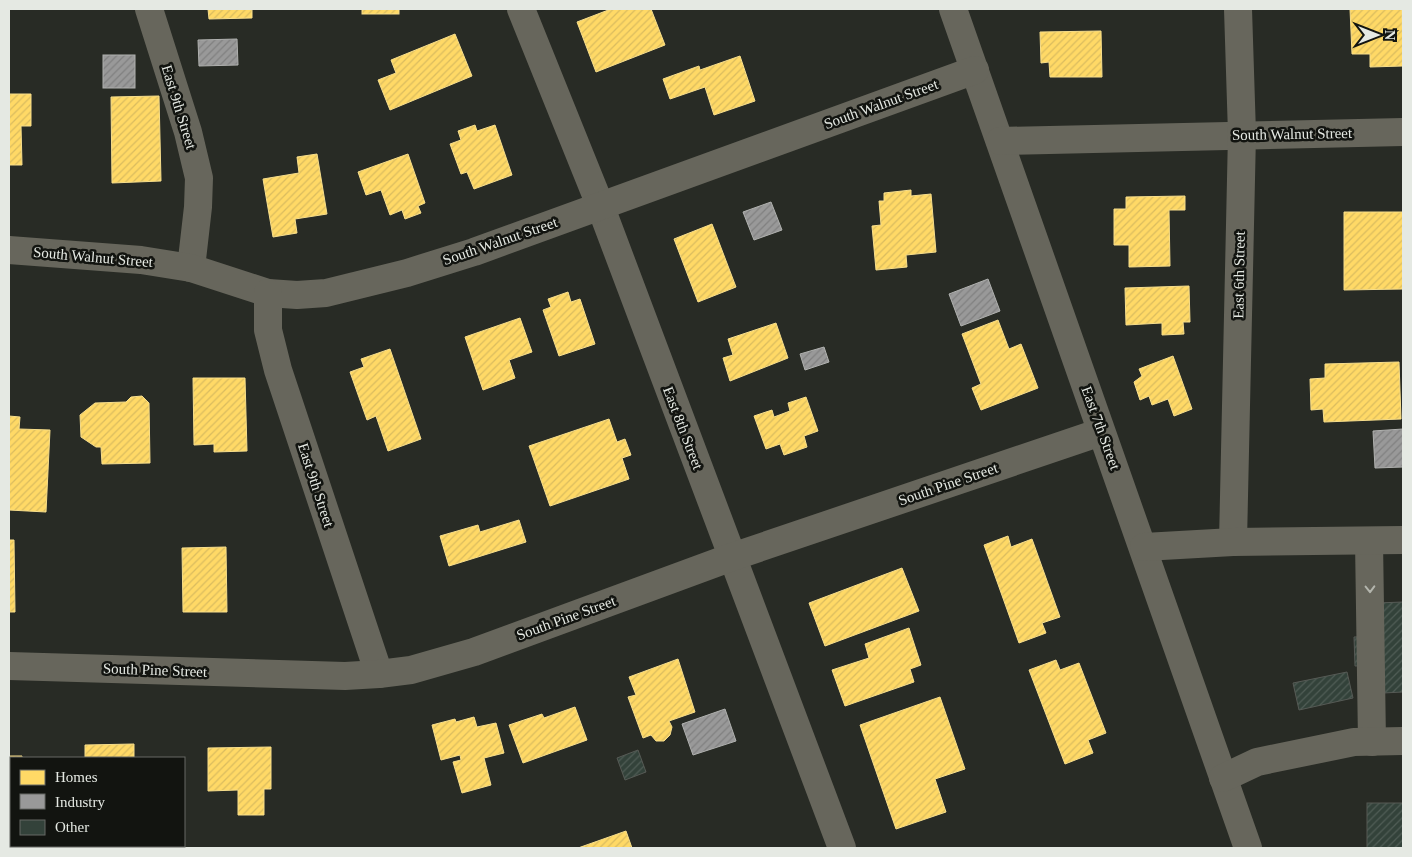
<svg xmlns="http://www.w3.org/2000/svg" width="1412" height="857" viewBox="0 0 1412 857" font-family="Georgia,serif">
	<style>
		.homes { fill: url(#homes-hatch); stroke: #f7de8c }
		.industry { fill: url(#industry-hatch); stroke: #b0b1af }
		.building { fill: url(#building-hatch); stroke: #565a55 }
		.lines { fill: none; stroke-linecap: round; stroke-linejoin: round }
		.minor { stroke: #67665c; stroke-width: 28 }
		.oneway { stroke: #b3b5ad }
		.labels { text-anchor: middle; stroke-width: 5; stroke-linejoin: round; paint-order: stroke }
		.street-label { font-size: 15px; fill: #e5e9e3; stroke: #121410 }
	</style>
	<defs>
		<pattern id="homes-hatch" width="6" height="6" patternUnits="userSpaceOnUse" patternTransform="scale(1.25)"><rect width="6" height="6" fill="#ffd966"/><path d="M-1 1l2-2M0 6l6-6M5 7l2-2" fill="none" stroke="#dabc5f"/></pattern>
		<pattern id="industry-hatch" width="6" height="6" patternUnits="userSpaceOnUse" patternTransform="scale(1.25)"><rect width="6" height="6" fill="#999"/><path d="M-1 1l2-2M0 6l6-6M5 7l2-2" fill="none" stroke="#808080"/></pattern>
		<pattern id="building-hatch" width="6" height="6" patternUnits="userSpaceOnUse" patternTransform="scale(1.25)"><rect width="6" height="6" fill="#33423a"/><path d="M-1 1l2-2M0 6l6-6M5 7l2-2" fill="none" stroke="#505d56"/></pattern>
	</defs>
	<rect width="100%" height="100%" fill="#282b25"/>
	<!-- homes -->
	<g class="homes">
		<path d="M 208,9 L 252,9 L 252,18 L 209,19 Z"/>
		<rect x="362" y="9" width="37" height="5"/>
		<path d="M 611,9 L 651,9 L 665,45 L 596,72 L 577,22 Z"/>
		<path d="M 1350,9 L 1402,9 L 1403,66 L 1370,67 L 1370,54 L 1352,54 Z"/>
		<path d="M 1101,31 L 1102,77 L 1050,77 L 1049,62 L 1041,63 L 1040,32 Z"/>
		<path d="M 455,34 L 472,76 L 390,110 L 378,80 L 396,73 L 391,60 Z"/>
		<path d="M 740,56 L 755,101 L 714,115 L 705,87 L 670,99 L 663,79 L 699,66 L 700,70 Z"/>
		<path d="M 9,94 L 31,94 L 31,126 L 21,126 L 22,165 L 9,165 Z"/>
		<path d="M 159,96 L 161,181 L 112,183 L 111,97 Z"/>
		<path d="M 475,125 L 477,131 L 495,125 L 512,175 L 474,189 L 467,172 L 461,174 L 450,144 L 461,140 L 458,131 Z"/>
		<path d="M 317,154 L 327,214 L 295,219 L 297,233 L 273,237 L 263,179 L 299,173 L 297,157 Z"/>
		<path d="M 408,154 L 425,203 L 418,206 L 421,213 L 405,219 L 402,210 L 390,215 L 381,190 L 366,195 L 358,172 Z"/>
		<path d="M 911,190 L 911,196 L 931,194 L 936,252 L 906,255 L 907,267 L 876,270 L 872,226 L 881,225 L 879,201 L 884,201 L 884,193 Z"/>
		<path d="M 1185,196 L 1185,210 L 1169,210 L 1170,266 L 1129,267 L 1129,245 L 1114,245 L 1114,209 L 1126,209 L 1126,197 Z"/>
		<path d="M 1344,212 L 1403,212 L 1403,289 L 1344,290 Z"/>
		<path d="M 712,224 L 736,287 L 698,302 L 674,239 Z"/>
		<path d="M 1189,286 L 1190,322 L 1183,322 L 1184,334 L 1162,335 L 1162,323 L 1126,325 L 1125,288 Z"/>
		<path d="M 568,292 L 571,302 L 580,299 L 595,344 L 559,356 L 543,310 L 551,307 L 548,299 Z"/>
		<path d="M 520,318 L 532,352 L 509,360 L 515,378 L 483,390 L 465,337 Z"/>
		<path d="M 998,320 L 1009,349 L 1021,344 L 1038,388 L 981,410 L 972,388 L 981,384 L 962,334 Z"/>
		<path d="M 776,323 L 788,358 L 730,381 L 723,358 L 733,355 L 728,339 Z"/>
		<path d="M 390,349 L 421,439 L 388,451 L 376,416 L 367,420 L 350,372 L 364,367 L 361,359 Z"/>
		<path d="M 1173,356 L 1192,409 L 1174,416 L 1168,399 L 1152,405 L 1149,396 L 1140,400 L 1134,382 L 1142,376 L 1139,369 Z"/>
		<path d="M 1399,362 L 1401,419 L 1324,422 L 1323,409 L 1311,410 L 1310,379 L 1325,378 L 1325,364 Z"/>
		<path d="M 193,378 L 245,378 L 247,451 L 214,452 L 214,444 L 194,445 Z"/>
		<path d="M 142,396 L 149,403 L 150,463 L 102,464 L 101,447 L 96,447 L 81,437 L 80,415 L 95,403 L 126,402 L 131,397 Z"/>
		<path d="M 806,397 L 818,431 L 804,436 L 807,447 L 784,455 L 780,444 L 766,449 L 754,416 L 772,410 L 774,417 L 790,411 L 788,403 Z"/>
		<path d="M 9,416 L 20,417 L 19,429 L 50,430 L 46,512 L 9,510 Z"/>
		<path d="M 609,419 L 617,442 L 625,439 L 631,455 L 622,458 L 629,479 L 550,506 L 529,446 Z"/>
		<path d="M 519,520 L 526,542 L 449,566 L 440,536 L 478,525 L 480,532 Z"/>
		<path d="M 1008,536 L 1011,547 L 1032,539 L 1060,617 L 1042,623 L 1046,633 L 1019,643 L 984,545 Z"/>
		<path d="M 9,540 L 14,540 L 15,612 L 9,612 Z"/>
		<path d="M 226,547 L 227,612 L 183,612 L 182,548 Z"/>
		<path d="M 902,568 L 919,611 L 825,646 L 809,603 Z"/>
		<path d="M 909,628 L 921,665 L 910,669 L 914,682 L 845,706 L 832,670 L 869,658 L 865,644 Z"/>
		<path d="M 678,659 L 695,712 L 669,721 L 672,727 L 670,735 L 664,741 L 656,741 L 651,735 L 643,738 L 628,697 L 636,695 L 629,677 Z"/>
		<path d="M 1056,660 L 1060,670 L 1079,663 L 1106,733 L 1088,740 L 1093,753 L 1065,764 L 1029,670 Z"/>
		<path d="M 940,697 L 965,769 L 935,779 L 946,812 L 896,829 L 860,725 Z"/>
		<path d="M 575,707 L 587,740 L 523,763 L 509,725 L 542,714 L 544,718 Z"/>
		<path d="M 474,717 L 477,727 L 496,723 L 504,753 L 484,758 L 491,785 L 462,793 L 453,762 L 461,760 L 460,755 L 441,760 L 432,725 L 455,719 L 456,722 Z"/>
		<path d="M 134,744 L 134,758 L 85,758 L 85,745 Z"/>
		<path d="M 271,747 L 271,789 L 264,789 L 264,815 L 238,815 L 238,790 L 208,791 L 208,748 Z"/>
		<path d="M 9,756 L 22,756 L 22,758 L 11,758 L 11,832 L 9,831 Z"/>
		<path d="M 626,831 L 632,848 L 578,848 Z"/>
		<rect x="98" y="846" width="44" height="2"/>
	</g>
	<!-- industry -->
	<g class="industry">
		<path d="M 237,39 L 238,65 L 199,66 L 198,40 Z"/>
		<rect x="103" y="55" width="32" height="33"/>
		<path d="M 771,202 L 782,230 L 754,240 L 743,212 Z"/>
		<path d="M 988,279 L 1000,311 L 961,326 L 949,294 Z"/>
		<path d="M 824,347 L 829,362 L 805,370 L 800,354 Z"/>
		<path d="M 1403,429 L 1403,467 L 1375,468 L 1373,431 Z"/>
		<path d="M 725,709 L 736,741 L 693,755 L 682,724 Z"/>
	</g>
	<!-- building -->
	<g class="building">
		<path d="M 1403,602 L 1403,692 L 1383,693 L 1382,665 L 1355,666 L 1354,637 L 1378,636 L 1377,603 Z"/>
		<path d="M 1347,672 L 1353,698 L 1299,710 L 1293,683 Z"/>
		<path d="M 638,750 L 646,772 L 625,780 L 617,758 Z"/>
		<rect x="1367" y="803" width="36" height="45"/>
	</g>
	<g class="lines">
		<!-- minor -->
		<g class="minor">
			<path d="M 149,9 L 188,132 L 199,178 L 198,207 L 191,268"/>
			<path d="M 521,9 L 600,205 L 842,848"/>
			<path d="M 953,9 L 1248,848"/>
			<path d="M 1000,141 L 1403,132"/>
			<path d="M 9,250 L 141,260 L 191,268 L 268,293 L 297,295 L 326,293 L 407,273 L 474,252 L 975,70"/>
			<path d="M 268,293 L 268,330 L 278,370 L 379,674"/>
			<path d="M 1369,541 L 1372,742"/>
			<path d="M 1233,542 L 1242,134 L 1238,9"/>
			<path d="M 1144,547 L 1233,542 L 1403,540"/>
			<path d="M 9,666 L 345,676 L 379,674 L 411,670 L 474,652 L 732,557 L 1101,432"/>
			<path d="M 1223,778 L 1257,762 L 1354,742 L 1403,741"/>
		</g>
	</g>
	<!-- one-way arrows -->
	<defs><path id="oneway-chevron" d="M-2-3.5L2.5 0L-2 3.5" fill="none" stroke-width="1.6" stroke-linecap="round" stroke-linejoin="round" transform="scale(1.25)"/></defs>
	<use class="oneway" href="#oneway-chevron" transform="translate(1370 589) rotate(89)"/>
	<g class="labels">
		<!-- street labels -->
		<g class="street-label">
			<text transform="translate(881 104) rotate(-20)" y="5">South Walnut Street</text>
			<text transform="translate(179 107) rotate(73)" y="5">East 9th Street</text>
			<text transform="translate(1292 134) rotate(-1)" y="5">South Walnut Street</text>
			<text transform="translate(500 241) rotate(-19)" y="5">South Walnut Street</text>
			<text transform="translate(93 257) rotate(5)" y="5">South Walnut Street</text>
			<text transform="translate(1239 275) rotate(-89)" y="5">East 6th Street</text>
			<text transform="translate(683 428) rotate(69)" y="5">East 8th Street</text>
			<text transform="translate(1101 428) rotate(70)" y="5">East 7th Street</text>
			<text transform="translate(948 484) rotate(-19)" y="5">South Pine Street</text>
			<text transform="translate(316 485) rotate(72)" y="5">East 9th Street</text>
			<text transform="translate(566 618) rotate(-20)" y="5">South Pine Street</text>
			<text transform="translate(155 670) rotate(2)" y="5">South Pine Street</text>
		</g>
	</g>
	<!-- border -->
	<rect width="1412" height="857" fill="none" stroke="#e5e9e3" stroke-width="20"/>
	<!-- legend -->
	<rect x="10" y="757" width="175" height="90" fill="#121410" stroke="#666964"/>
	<rect x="20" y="770" width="25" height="15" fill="#ffd966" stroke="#666964"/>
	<text x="55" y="782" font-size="15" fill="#e5e9e3">Homes</text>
	<rect x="20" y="794" width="25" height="15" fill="#999999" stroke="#666964"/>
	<text x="55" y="807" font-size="15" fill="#e5e9e3">Industry</text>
	<rect x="20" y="820" width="25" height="15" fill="#33423a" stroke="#666964"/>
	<text x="55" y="832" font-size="15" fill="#e5e9e3">Other</text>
	<!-- north arrow -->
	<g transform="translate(1377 35) rotate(90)" stroke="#121410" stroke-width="4" paint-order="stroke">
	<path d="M0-4L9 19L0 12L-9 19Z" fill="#e5e9e3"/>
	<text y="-8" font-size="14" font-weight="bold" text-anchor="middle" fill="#e5e9e3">N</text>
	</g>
</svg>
